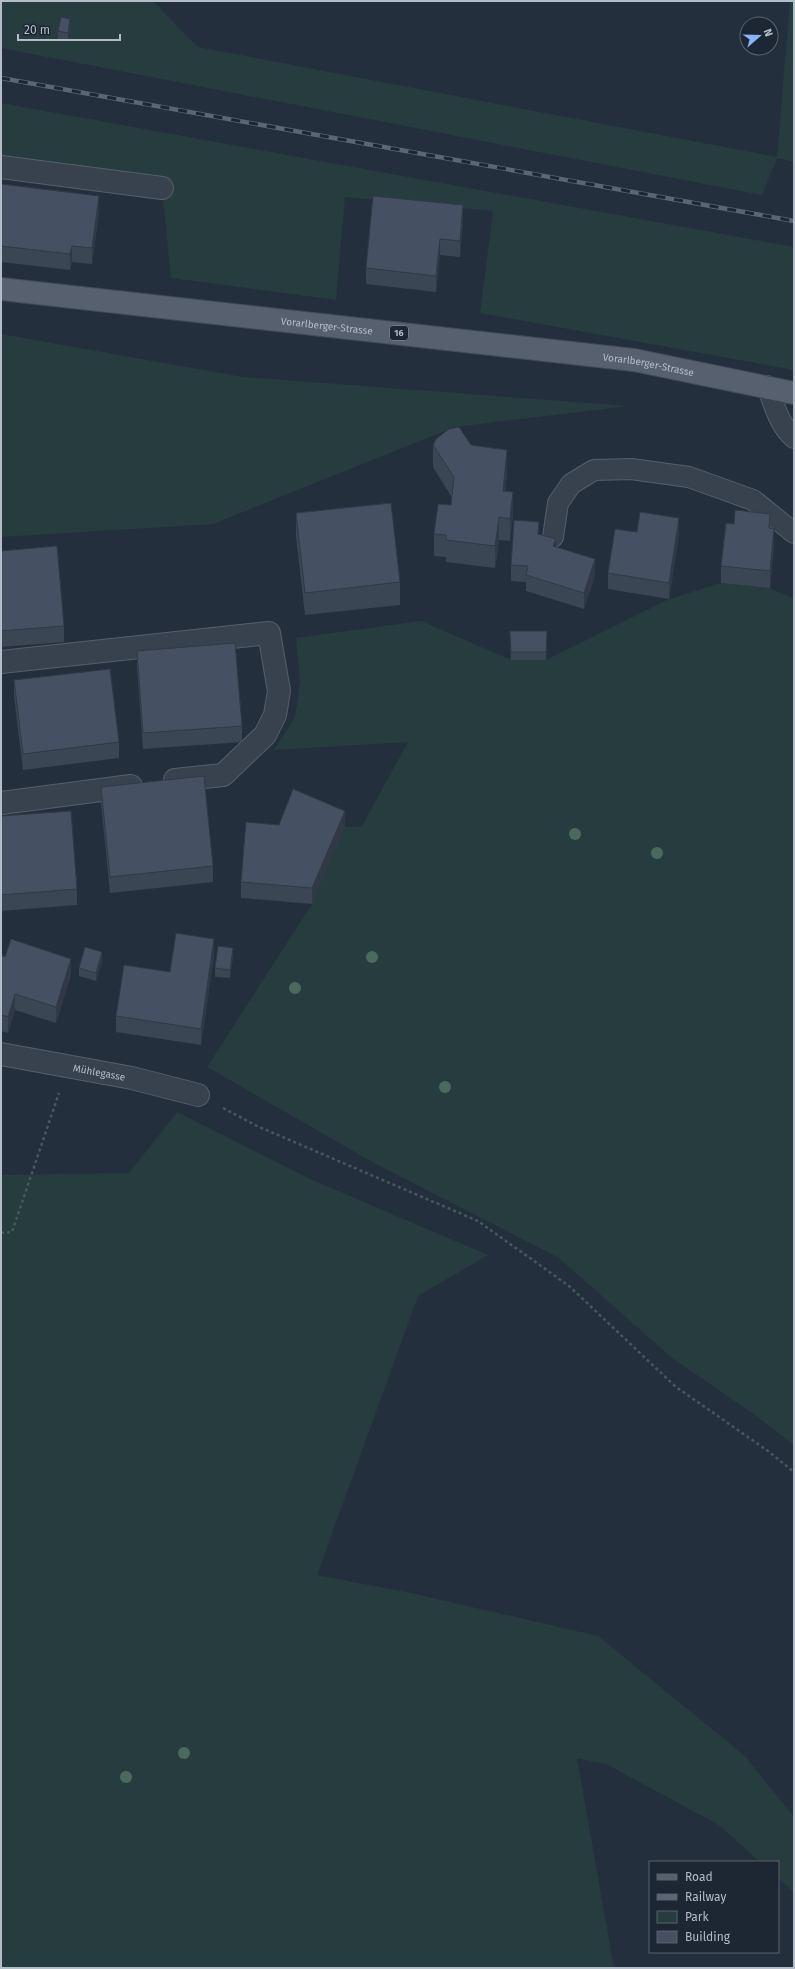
<svg xmlns="http://www.w3.org/2000/svg" width="795" height="1969" viewBox="0 0 795 1969" font-family="'Fira Sans',sans-serif">
	<style>
		.green { fill: #263c3f }
		.lines { fill: none; stroke-linecap: round; stroke-linejoin: round }
		.service-casing { stroke: #565f6c; stroke-width: 22 }
		.minor-casing { stroke: #565f6c; stroke-width: 24 }
		.primary-casing { stroke: #414a57; stroke-width: 24 }
		.path { stroke: #44595c; stroke-width: 2.5; stroke-dasharray: 3 3; stroke-linecap: butt }
		.service { stroke: #38414e; stroke-width: 20 }
		.minor { stroke: #38414e; stroke-width: 22 }
		.primary { stroke: #56606e; stroke-width: 22 }
		.rail-casing { stroke: #5a6575; stroke-width: 4.5 }
		.rail { stroke: #1d2633; stroke-width: 3; stroke-dasharray: 9; stroke-linecap: butt }
		.tree { fill: #4b6a5d }
		.wall { fill: #3b4654 }
		.shaded-wall { fill: #303945 }
		.building { fill: #455162; stroke: #303945 }
		.labels { text-anchor: middle; stroke-width: 3; stroke-linejoin: round; paint-order: stroke }
		.shield { fill: #1d2633; stroke: #878f9c; stroke-width: 1 }
		.shield-label { font-size: 9px; font-weight: bold; fill: #b4bcc9 }
		.street-label { font-size: 10px; fill: #b4bcc9; stroke: #1d2633 }
	</style>
	<rect width="100%" height="100%" fill="#242f3e"/>
	<!-- green -->
	<g class="green">
		<path d="M 1,1 L 153,1 L 198,47 L 777,157 L 790,1 L 794,1 L 794,162 L 777,158 L 762,195 L 1,48 Z"/>
		<path d="M 1,103 L 794,247 L 794,370 L 480,313 L 493,211 L 345,197 L 336,300 L 171,278 L 162,188 L 1,167 Z"/>
		<path d="M 1,334 L 243,377 L 629,406 L 455,427 L 213,524 L 1,537 Z"/>
		<path d="M 721,583 L 770,588 L 794,599 L 794,1445 L 755,1415 L 672,1358 L 559,1258 L 376,1164 L 207,1067 L 312,904 L 345,827 L 362,826 L 408,742 L 274,750 L 295,717 L 300,681 L 296,638 L 421,621 L 511,660 L 546,660 L 669,599 Z"/>
		<path d="M 177,1112 L 310,1179 L 488,1255 L 418,1296 L 317,1575 L 411,1593 L 598,1636 L 745,1756 L 794,1817 L 794,1892 L 778,1878 L 778,1862 L 760,1862 L 719,1825 L 606,1764 L 577,1758 L 614,1968 L 1,1968 L 1,1175 L 129,1173 Z"/>
	</g>
	<g class="lines">
		<!-- service casing -->
		<g class="service-casing">
			<g id="service">
				<path d="M 767,386 C 774,404 779,425 794,438"/>
				<path d="M 553,537 L 558,503 L 571,484 L 594,470 L 631,469 L 689,477 L 753,500 L 794,533"/>
			</g>
		</g>
		<!-- minor casing -->
		<g class="minor-casing">
			<g id="minor">
				<path d="M 1,167 L 162,188"/>
				<path d="M 1,662 L 269,633 L 279,691 L 275,715 L 265,735 L 223,775 L 175,780"/>
				<path d="M 1,803 L 131,786"/>
				<path id="s1" d="M 1,1054 L 132,1078 L 198,1095"/>
			</g>
		</g>
		<!-- primary casing -->
		<g class="primary-casing">
			<g id="primary">
				<path id="s2" d="M 1,289 L 634,360 L 794,393"/>
			</g>
		</g>
		<!-- path -->
		<g class="path">
			<path d="M 223,1108 L 257,1126 L 478,1221 L 569,1286 L 676,1387 L 768,1451 L 794,1472"/>
			<path d="M 1,1233 L 12,1232 L 59,1093"/>
		</g>
		<!-- service -->
		<use href="#service" class="service"/>
		<!-- minor -->
		<use href="#minor" class="minor"/>
		<!-- primary -->
		<use href="#primary" class="primary"/>
		<!-- rail casing -->
		<g class="rail-casing">
			<path id="rail" d="M 1,78 L 794,221"/>
		</g>
		<!-- rail -->
		<use href="#rail" class="rail"/>
	</g>
	<!-- trees -->
	<g class="tree">
		<circle cx="575" cy="834" r="6"/>
		<circle cx="657" cy="853" r="6"/>
		<circle cx="372" cy="957" r="6"/>
		<circle cx="295" cy="988" r="6"/>
		<circle cx="445" cy="1087" r="6"/>
		<circle cx="184" cy="1753" r="6"/>
		<circle cx="126" cy="1777" r="6"/>
	</g>
	<!-- wall -->
	<g class="wall">
		<path d="M 70,28 L 68,41 L 58,39 L 58,31 Z"/>
		<path d="M 1,184 L 99,212 L 92,264 L 72,262 L 70,270 L 1,262 Z"/>
		<path d="M 463,221 L 460,257 L 440,255 L 436,292 L 366,284 L 366,268 Z"/>
		<path d="M 433,445 L 471,445 L 507,472 L 505,491 L 513,515 L 510,541 L 499,540 L 495,568 L 446,562 L 446,557 L 434,556 L 434,534 L 451,505 L 451,496 L 433,467 Z"/>
		<path d="M 296,513 L 400,582 L 400,605 L 305,615 L 296,536 Z"/>
		<path d="M 770,528 L 774,545 L 770,588 L 721,583 L 721,566 Z"/>
		<path d="M 637,532 L 679,534 L 669,599 L 608,589 L 608,573 Z"/>
		<path d="M 539,534 L 595,575 L 584,609 L 526,591 L 526,582 L 511,581 L 511,565 Z"/>
		<path d="M 1,551 L 64,626 L 64,642 L 1,647 Z"/>
		<path d="M 510,631 L 547,631 L 546,660 L 511,660 Z"/>
		<path d="M 137,651 L 242,726 L 242,742 L 143,749 L 137,667 Z"/>
		<path d="M 14,680 L 119,742 L 119,758 L 23,770 L 14,696 Z"/>
		<path d="M 101,787 L 213,866 L 213,882 L 110,893 L 101,803 Z"/>
		<path d="M 1,816 L 77,889 L 77,905 L 1,911 Z"/>
		<path d="M 279,825 L 345,827 L 312,904 L 241,898 L 241,882 Z"/>
		<path d="M 1,955 L 71,975 L 56,1023 L 15,1010 L 8,1033 L 1,1031 Z"/>
		<path d="M 214,955 L 201,1045 L 116,1032 L 116,1016 L 170,972 Z"/>
		<path d="M 233,956 L 230,978 L 215,977 L 215,968 Z"/>
		<path d="M 102,961 L 96,981 L 79,976 L 79,968 Z"/>
	</g>
	<!-- shaded-wall -->
	<g class="shaded-wall">
		<path d="M 70,19 L 70,28 L 68,41 L 68,33 Z"/>
		<path d="M 99,196 L 99,212 L 92,264 L 92,248 Z"/>
		<path d="M 463,205 L 463,221 L 460,257 L 460,241 Z"/>
		<path d="M 440,239 L 440,255 L 436,292 L 436,276 Z"/>
		<path d="M 72,246 L 72,262 L 70,270 L 70,254 Z"/>
		<path d="M 507,450 L 507,472 L 503,514 L 503,491 Z"/>
		<path d="M 513,492 L 513,515 L 510,541 L 510,519 Z"/>
		<path d="M 770,514 L 770,530 L 769,528 Z"/>
		<path d="M 499,517 L 499,540 L 495,568 L 495,546 Z"/>
		<path d="M 679,518 L 679,534 L 669,599 L 669,583 Z"/>
		<path d="M 774,529 L 774,545 L 770,588 L 770,571 Z"/>
		<path d="M 556,539 L 556,555 L 553,546 Z"/>
		<path d="M 595,559 L 595,575 L 584,609 L 584,593 Z"/>
		<path d="M 345,811 L 345,827 L 312,904 L 312,888 Z"/>
		<path d="M 214,939 L 214,955 L 201,1045 L 201,1029 Z"/>
		<path d="M 233,948 L 233,956 L 230,978 L 230,970 Z"/>
		<path d="M 102,952 L 102,961 L 96,981 L 96,973 Z"/>
		<path d="M 71,959 L 71,975 L 56,1023 L 56,1007 Z"/>
		<path d="M 15,994 L 15,1010 L 8,1033 L 8,1017 Z"/>
	</g>
	<!-- building -->
	<g class="building">
		<path d="M 61,17 L 70,19 L 68,33 L 58,31 Z"/>
		<path d="M 1,184 L 99,196 L 92,248 L 72,246 L 70,254 L 1,246 Z"/>
		<path d="M 373,196 L 463,205 L 460,241 L 440,239 L 436,276 L 366,268 Z"/>
		<path d="M 459,427 L 471,445 L 507,450 L 503,491 L 513,492 L 510,519 L 499,517 L 495,546 L 446,540 L 446,535 L 434,534 L 438,504 L 451,505 L 454,477 L 433,445 L 436,439 L 449,429 Z"/>
		<path d="M 391,503 L 400,582 L 305,593 L 296,513 Z"/>
		<path d="M 735,510 L 770,514 L 769,528 L 774,529 L 770,571 L 721,566 L 726,523 L 734,524 Z"/>
		<path d="M 640,512 L 679,518 L 669,583 L 608,573 L 615,529 L 637,532 Z"/>
		<path d="M 514,520 L 539,522 L 538,534 L 556,539 L 553,546 L 595,559 L 584,593 L 526,575 L 528,566 L 511,565 Z"/>
		<path d="M 57,546 L 64,626 L 1,631 L 1,551 Z"/>
		<path d="M 510,631 L 547,631 L 546,652 L 511,652 Z"/>
		<path d="M 235,643 L 242,726 L 143,733 L 137,651 Z"/>
		<path d="M 110,669 L 119,742 L 23,754 L 14,680 Z"/>
		<path d="M 204,776 L 213,866 L 110,877 L 101,787 Z"/>
		<path d="M 293,789 L 345,811 L 312,888 L 241,882 L 246,822 L 279,825 Z"/>
		<path d="M 71,811 L 77,889 L 1,895 L 1,816 Z"/>
		<path d="M 176,933 L 214,939 L 201,1029 L 116,1016 L 124,965 L 170,972 Z"/>
		<path d="M 11,939 L 71,959 L 56,1007 L 15,994 L 8,1017 L 1,1015 L 1,955 L 5,957 Z"/>
		<path d="M 218,946 L 233,948 L 230,970 L 215,968 Z"/>
		<path d="M 85,947 L 102,952 L 96,973 L 79,968 Z"/>
	</g>
	<g class="labels">
		<!-- shield labels -->
		<rect class="shield" x="390" y="326" width="18" height="14" rx="3"/>
		<g class="shield-label">
			<text x="399" y="336">16</text>
		</g>
		<!-- street labels -->
		<g class="street-label">
			<text dy="4" stroke="none"><textPath href="#s2" startOffset="328">Vorarlberger-Strasse</textPath></text>
			<text dy="4" stroke="none"><textPath href="#s2" startOffset="652">Vorarlberger-Strasse</textPath></text>
			<text dy="4" stroke="none"><textPath href="#s1" startOffset="100">Mühlegasse</textPath></text>
		</g>
	</g>
	<!-- border -->
	<rect width="795" height="1969" fill="none" stroke="#b4bcc9" stroke-width="4"/>
	<!-- legend -->
	<rect x="649" y="1861" width="130" height="92" fill="#1d2633" stroke="#59626f"/>
	<rect x="657" y="1874" width="20" height="6" fill="#56606e" stroke="#59626f"/>
	<text x="685" y="1881" font-size="12" fill="#b4bcc9">Road</text>
	<rect x="657" y="1894" width="20" height="6" fill="#5a6575" stroke="#59626f"/>
	<text x="685" y="1901" font-size="12" fill="#b4bcc9">Railway</text>
	<rect x="657" y="1911" width="20" height="12" fill="#263c3f" stroke="#59626f"/>
	<text x="685" y="1921" font-size="12" fill="#b4bcc9">Park</text>
	<rect x="657" y="1931" width="20" height="12" fill="#455162" stroke="#59626f"/>
	<text x="685" y="1941" font-size="12" fill="#b4bcc9">Building</text>
	<!-- north arrow -->
	<g transform="translate(759 36) rotate(70)"><circle r="19" fill="#1d2633" stroke="#59626f"/>
	<path d="M0-3L7 15L0 10L-7 15Z" fill="#8ab4f8"/>
	<text y="-6" font-size="11" font-weight="bold" text-anchor="middle" fill="#b4bcc9">N</text>
	</g>
	<!-- scale -->
	<path d="M18 34v6h102v-6" fill="none" stroke="#b4bcc9" stroke-width="2"/>
	<text x="24" y="34" font-size="12" fill="#b4bcc9" stroke="#1d2633" stroke-width="3" paint-order="stroke">20 m</text>
</svg>
